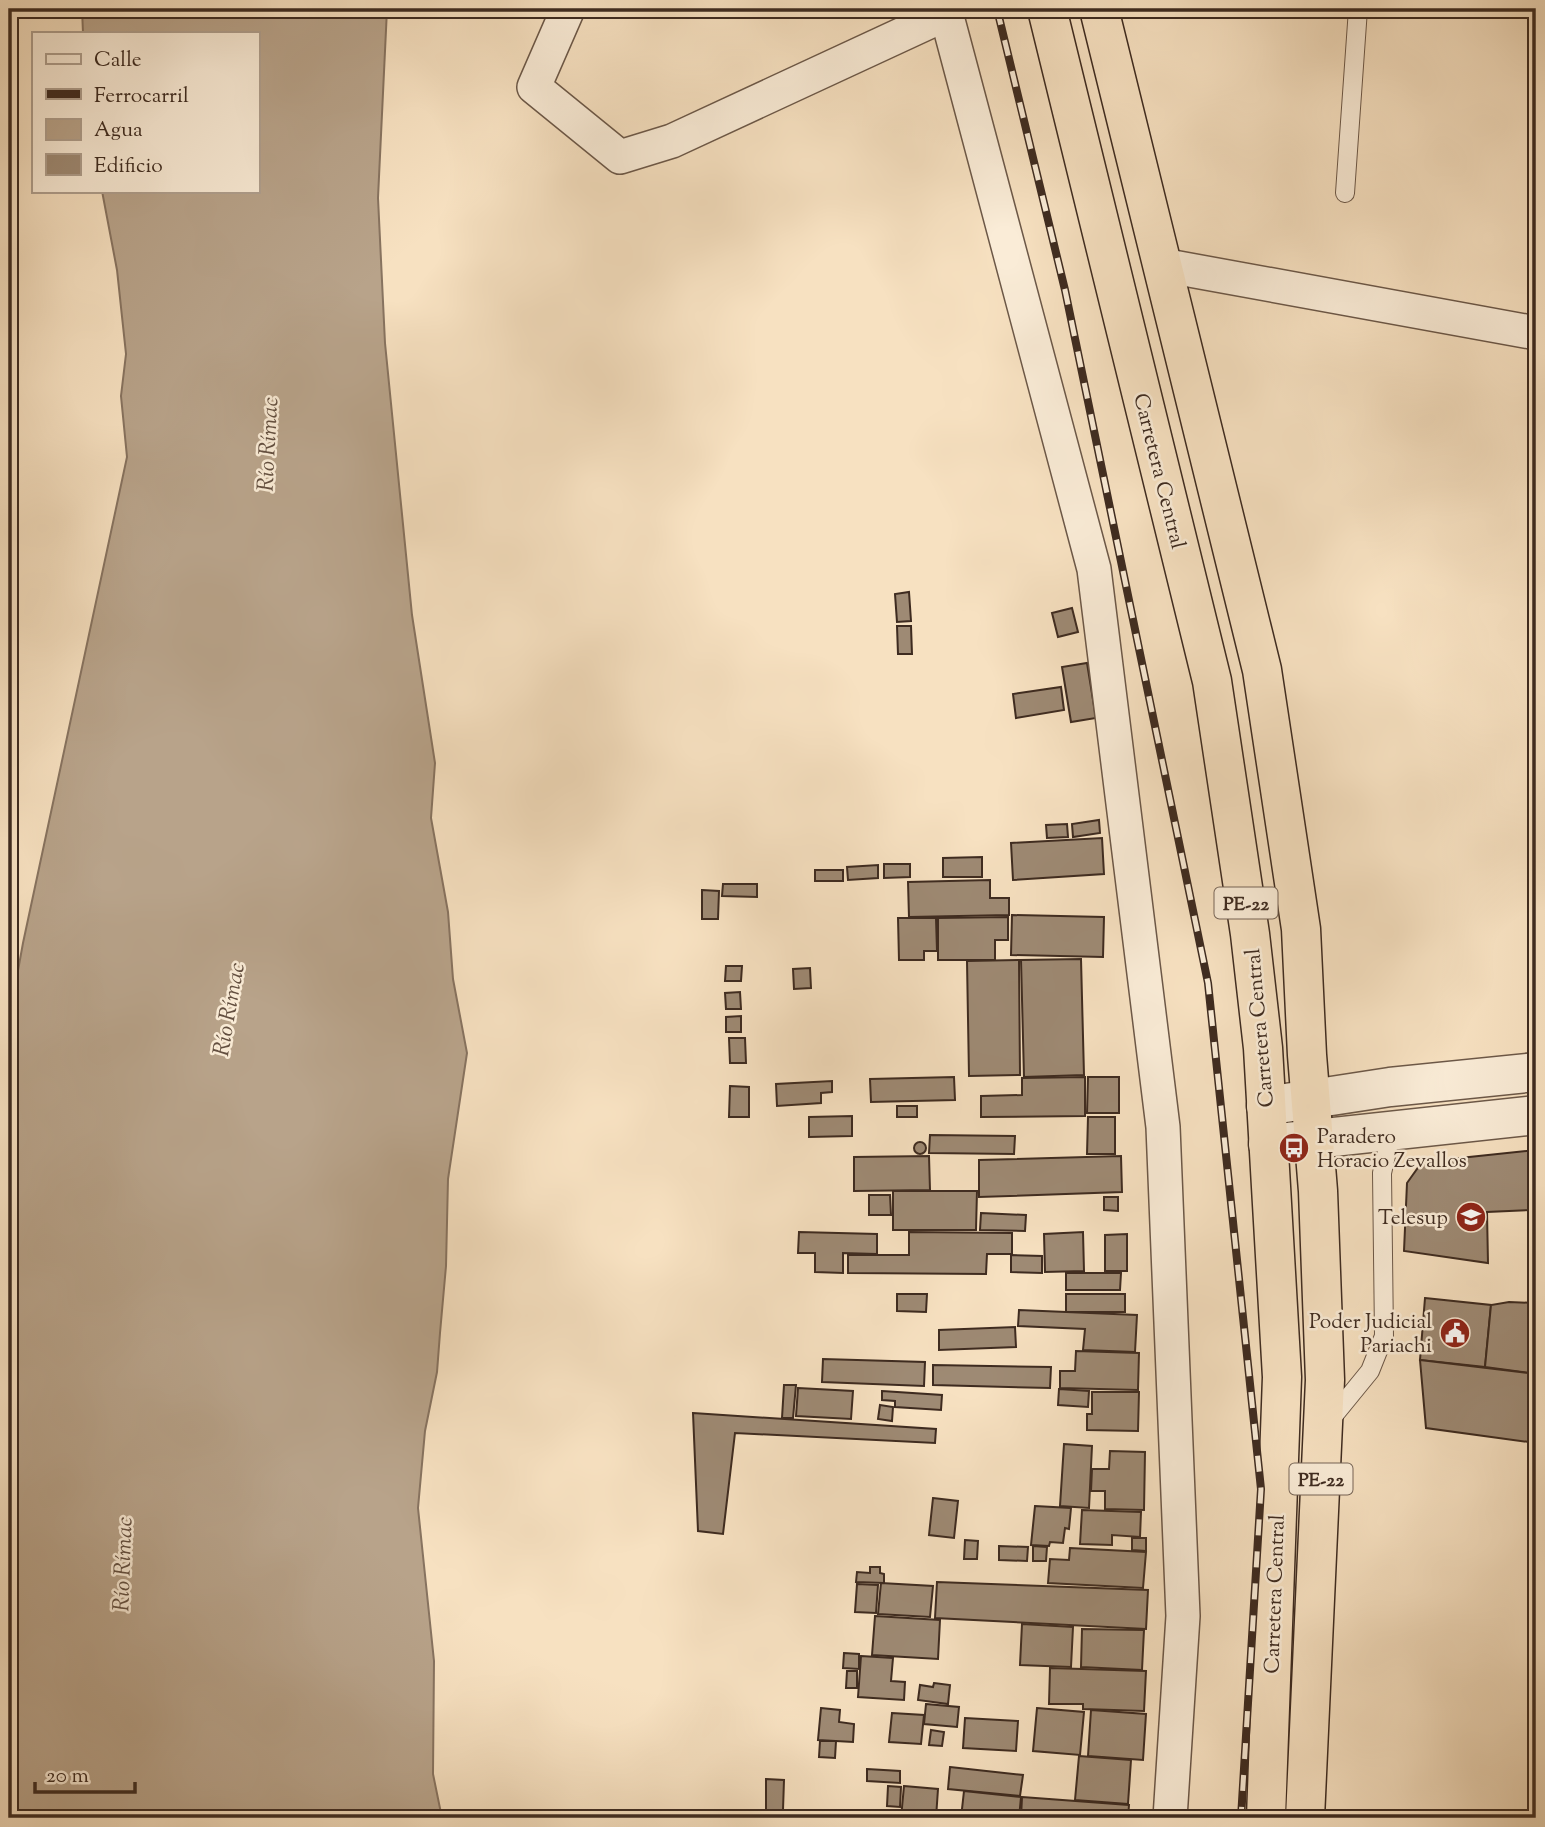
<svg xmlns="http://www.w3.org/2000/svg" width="1545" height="1827" viewBox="0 0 1545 1827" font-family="'Sorts Mill Goudy',serif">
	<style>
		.water { fill: #b8a38a; stroke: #877360; stroke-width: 2 }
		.building { fill: #9e8a74; stroke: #3e2b20; stroke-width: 2 }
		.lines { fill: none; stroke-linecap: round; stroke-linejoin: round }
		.service-casing { stroke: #6c5848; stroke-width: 20 }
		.minor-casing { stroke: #6c5848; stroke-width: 36 }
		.tertiary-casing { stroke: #6c5848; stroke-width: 41 }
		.trunk-casing { stroke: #3e2b20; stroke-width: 41 }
		.service { stroke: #faecd7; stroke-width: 18 }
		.minor { stroke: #faecd7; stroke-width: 33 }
		.tertiary { stroke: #faecd7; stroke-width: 38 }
		.trunk { stroke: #f7e1c1; stroke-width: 38 }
		.rail-casing { stroke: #3e2b20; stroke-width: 8 }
		.rail { stroke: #faecd7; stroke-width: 5; stroke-dasharray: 16; stroke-linecap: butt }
		.labels { text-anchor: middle; stroke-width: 5; stroke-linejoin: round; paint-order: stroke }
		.shield { fill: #faecd7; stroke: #766557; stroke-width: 2 }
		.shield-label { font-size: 19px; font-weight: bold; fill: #3e2b20 }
		.street-label { font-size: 21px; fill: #3e2b20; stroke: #faecd7 }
		.poi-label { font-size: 21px; fill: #3e2b20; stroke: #faecd7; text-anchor: end }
		.water-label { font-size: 23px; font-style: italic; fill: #634f40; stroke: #faecd7 }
	</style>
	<rect width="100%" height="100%" fill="#f7e1c1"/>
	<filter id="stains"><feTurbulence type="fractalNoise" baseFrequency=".00286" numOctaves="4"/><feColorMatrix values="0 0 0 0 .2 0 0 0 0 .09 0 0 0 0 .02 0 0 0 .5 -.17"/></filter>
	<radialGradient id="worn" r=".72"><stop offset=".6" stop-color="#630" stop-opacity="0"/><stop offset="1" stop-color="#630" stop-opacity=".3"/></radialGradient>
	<!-- water -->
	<path class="water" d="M 82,9 L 387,9 L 378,198 L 385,343 L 412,615 L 435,763 L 431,818 L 448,912 L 453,979 L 467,1053 L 448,1179 L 446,1266 L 440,1333 L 437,1372 L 425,1431 L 418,1508 L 434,1661 L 433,1774 L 442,1818 L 9,1818 L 9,1020 L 23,943 L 127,457 L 121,396 L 126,354 L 117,270 L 102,191 L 257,191 L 257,33 L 83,33 Z"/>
	<!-- building -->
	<g class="building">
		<path d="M 909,592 L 911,621 L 897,622 L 895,594 Z"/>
		<path d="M 1072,608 L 1078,632 L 1058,637 L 1052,613 Z"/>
		<path d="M 897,626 L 911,626 L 912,654 L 898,654 Z"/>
		<path d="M 1087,663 L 1096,718 L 1071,722 L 1062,667 Z"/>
		<path d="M 1061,687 L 1064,710 L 1016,718 L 1013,694 Z"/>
		<path d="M 1099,820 L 1100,833 L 1073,837 L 1072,824 Z"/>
		<path d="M 1067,824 L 1068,837 L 1047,838 L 1046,825 Z"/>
		<path d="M 1102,838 L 1104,874 L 1013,880 L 1011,843 Z"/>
		<path d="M 982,857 L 982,877 L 943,877 L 943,858 Z"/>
		<path d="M 884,864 L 910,864 L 910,877 L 884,878 Z"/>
		<path d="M 878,865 L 878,878 L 848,880 L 847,867 Z"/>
		<rect x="815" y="870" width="28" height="11"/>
		<path d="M 990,880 L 990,898 L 1009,898 L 1009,915 L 909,917 L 908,882 Z"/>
		<path d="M 723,884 L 757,884 L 757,897 L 722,896 Z"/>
		<path d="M 702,890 L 719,891 L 718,919 L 702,919 Z"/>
		<path d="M 1012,915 L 1104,917 L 1103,957 L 1011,955 Z"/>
		<path d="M 1008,917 L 1008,940 L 995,940 L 995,960 L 938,960 L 938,918 Z"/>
		<path d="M 898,918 L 936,918 L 937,951 L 924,951 L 924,960 L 899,960 Z"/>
		<path d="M 1081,959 L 1084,1075 L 1024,1077 L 1021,960 Z"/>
		<path d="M 1019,960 L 1020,1075 L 969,1076 L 967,961 Z"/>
		<path d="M 726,966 L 742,966 L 741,981 L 725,981 Z"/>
		<path d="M 810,968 L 811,988 L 794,989 L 793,969 Z"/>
		<path d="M 740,992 L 741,1009 L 726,1009 L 725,993 Z"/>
		<path d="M 741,1016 L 741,1032 L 726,1032 L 726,1017 Z"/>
		<path d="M 729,1038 L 745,1038 L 746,1063 L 730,1063 Z"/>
		<path d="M 954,1077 L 955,1100 L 871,1102 L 870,1079 Z"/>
		<path d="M 1085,1077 L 1085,1116 L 981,1117 L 981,1096 L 1022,1095 L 1022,1078 Z"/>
		<path d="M 1088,1077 L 1119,1077 L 1119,1113 L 1087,1113 Z"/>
		<path d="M 832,1081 L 832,1092 L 821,1093 L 821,1103 L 777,1106 L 776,1084 Z"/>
		<path d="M 730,1086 L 749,1087 L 749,1117 L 729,1117 Z"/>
		<rect x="897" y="1106" width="20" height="11"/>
		<path d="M 852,1116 L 852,1136 L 809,1137 L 809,1117 Z"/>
		<path d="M 1088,1117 L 1115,1117 L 1115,1154 L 1087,1154 Z"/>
		<path d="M 930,1135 L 1015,1136 L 1014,1154 L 929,1153 Z"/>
		<circle cx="920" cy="1148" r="6"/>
		<path d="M 1536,1150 L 1536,1191 L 1532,1192 L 1532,1210 L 1487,1212 L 1488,1263 L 1404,1251 L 1407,1183 L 1422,1162 Z"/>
		<path d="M 929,1156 L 930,1190 L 854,1191 L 854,1157 Z"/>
		<path d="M 1121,1156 L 1122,1192 L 979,1197 L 979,1160 Z"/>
		<path d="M 893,1191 L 977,1191 L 976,1230 L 893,1230 Z"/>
		<path d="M 869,1195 L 890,1195 L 891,1215 L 869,1215 Z"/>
		<path d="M 1104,1197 L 1118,1197 L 1118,1211 L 1104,1210 Z"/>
		<path d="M 981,1213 L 1026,1215 L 1025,1231 L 980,1230 Z"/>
		<path d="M 799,1232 L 877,1234 L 877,1254 L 843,1253 L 843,1273 L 815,1272 L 815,1253 L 798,1253 Z"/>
		<path d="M 909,1232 L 1012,1233 L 1012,1254 L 987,1254 L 986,1274 L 848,1273 L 848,1255 L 909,1255 Z"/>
		<path d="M 1083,1232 L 1084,1271 L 1045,1272 L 1044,1234 Z"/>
		<path d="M 1127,1234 L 1127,1271 L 1105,1271 L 1105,1235 Z"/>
		<path d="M 1011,1255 L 1042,1256 L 1042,1273 L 1011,1272 Z"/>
		<path d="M 1066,1273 L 1121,1273 L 1120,1290 L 1066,1290 Z"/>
		<path d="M 897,1294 L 927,1294 L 926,1312 L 897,1311 Z"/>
		<rect x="1066" y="1294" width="59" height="18"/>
		<path d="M 1425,1298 L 1491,1305 L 1485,1367 L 1420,1360 Z"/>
		<path d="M 1509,1302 L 1536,1303 L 1536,1374 L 1485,1367 L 1491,1305 Z"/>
		<path d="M 1019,1310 L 1137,1315 L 1135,1352 L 1083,1350 L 1085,1329 L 1018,1326 Z"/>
		<path d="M 1015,1327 L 1016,1347 L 939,1350 L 939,1330 Z"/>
		<path d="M 1076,1351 L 1139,1353 L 1138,1390 L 1060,1388 L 1060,1371 L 1075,1371 Z"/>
		<path d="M 823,1359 L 925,1362 L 924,1386 L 822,1382 Z"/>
		<path d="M 1420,1360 L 1536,1374 L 1536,1443 L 1426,1428 Z"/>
		<path d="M 933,1365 L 1051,1367 L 1050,1388 L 933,1385 Z"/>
		<path d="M 784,1385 L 796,1385 L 793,1418 L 782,1418 Z"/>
		<path d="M 798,1388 L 853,1391 L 851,1419 L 796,1416 Z"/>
		<path d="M 1059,1389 L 1089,1391 L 1088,1407 L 1058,1405 Z"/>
		<path d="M 882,1391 L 942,1395 L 941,1410 L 895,1407 L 895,1401 L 882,1400 Z"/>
		<path d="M 1092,1392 L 1139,1392 L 1138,1431 L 1087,1430 L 1087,1414 L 1092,1414 Z"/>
		<path d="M 880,1405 L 893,1407 L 892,1421 L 878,1419 Z"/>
		<path d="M 693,1413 L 936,1429 L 935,1443 L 735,1433 L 723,1534 L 698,1531 Z"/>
		<path d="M 1064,1444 L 1092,1446 L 1089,1508 L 1060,1506 Z"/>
		<path d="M 1110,1451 L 1145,1452 L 1144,1510 L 1105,1509 L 1105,1491 L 1091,1491 L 1092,1469 L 1109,1469 Z"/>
		<path d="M 933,1498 L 958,1501 L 954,1538 L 929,1535 Z"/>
		<path d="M 1035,1506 L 1071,1508 L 1069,1529 L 1065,1528 L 1063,1543 L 1050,1542 L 1049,1546 L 1031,1545 Z"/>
		<path d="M 1082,1510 L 1141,1512 L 1140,1537 L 1112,1535 L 1112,1545 L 1080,1544 Z"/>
		<path d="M 1132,1538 L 1146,1538 L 1146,1551 L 1132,1550 Z"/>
		<path d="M 965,1540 L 978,1541 L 977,1559 L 964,1559 Z"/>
		<path d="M 999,1546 L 1028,1547 L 1027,1561 L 999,1560 Z"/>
		<path d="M 1033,1546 L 1047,1547 L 1046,1561 L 1033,1561 Z"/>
		<path d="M 1070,1548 L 1146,1552 L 1143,1588 L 1048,1583 L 1050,1559 L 1069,1560 Z"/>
		<path d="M 870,1567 L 880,1567 L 880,1573 L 884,1574 L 884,1583 L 856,1582 L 857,1572 L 870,1573 Z"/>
		<path d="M 937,1582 L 1148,1590 L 1146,1629 L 935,1618 Z"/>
		<path d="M 881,1583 L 933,1586 L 930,1617 L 878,1614 Z"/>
		<path d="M 857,1584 L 878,1585 L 876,1613 L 855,1612 Z"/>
		<path d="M 875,1616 L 940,1620 L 938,1659 L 872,1655 Z"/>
		<path d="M 1022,1624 L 1073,1627 L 1071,1667 L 1020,1665 Z"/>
		<path d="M 1082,1629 L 1144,1630 L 1142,1670 L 1081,1667 Z"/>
		<path d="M 844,1653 L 859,1654 L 859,1669 L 843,1668 Z"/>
		<path d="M 861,1656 L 893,1658 L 891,1681 L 905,1682 L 904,1700 L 858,1697 Z"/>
		<path d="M 1050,1668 L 1146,1671 L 1144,1711 L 1083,1709 L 1083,1704 L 1049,1704 Z"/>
		<path d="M 847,1671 L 857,1671 L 857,1688 L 846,1688 Z"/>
		<path d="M 934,1683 L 950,1685 L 948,1704 L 918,1700 L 920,1685 L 933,1687 Z"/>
		<path d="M 926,1704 L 959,1707 L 957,1727 L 924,1724 Z"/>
		<path d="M 821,1708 L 840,1710 L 839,1722 L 854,1724 L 853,1742 L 818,1740 Z"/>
		<path d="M 1037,1708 L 1084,1712 L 1080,1755 L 1033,1751 Z"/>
		<path d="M 1091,1710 L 1146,1714 L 1143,1760 L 1088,1756 Z"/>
		<path d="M 892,1713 L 924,1715 L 921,1744 L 889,1742 Z"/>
		<path d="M 965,1718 L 1018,1721 L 1016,1751 L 963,1748 Z"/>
		<path d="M 931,1730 L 944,1732 L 942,1746 L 929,1745 Z"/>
		<path d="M 820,1741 L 836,1741 L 835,1758 L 819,1757 Z"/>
		<path d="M 1079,1756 L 1131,1760 L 1128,1804 L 1075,1800 Z"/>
		<path d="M 950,1767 L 1023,1775 L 1020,1796 L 948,1789 Z"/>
		<path d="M 867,1769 L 900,1771 L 900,1783 L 867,1781 Z"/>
		<path d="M 766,1779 L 784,1780 L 783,1810 L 766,1810 Z"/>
		<path d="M 888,1786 L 901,1787 L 900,1807 L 887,1806 Z"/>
		<path d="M 904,1786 L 938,1789 L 936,1818 L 901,1818 Z"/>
		<path d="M 964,1791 L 1021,1797 L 1019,1818 L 961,1818 Z"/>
		<path d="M 1022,1797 L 1129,1805 L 1128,1818 L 1021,1818 Z"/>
	</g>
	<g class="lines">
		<!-- service casing -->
		<g class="service-casing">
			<g id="service">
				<path d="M 1345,193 L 1358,9"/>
				<path d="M 1330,1420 L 1370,1371 L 1384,1336 L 1382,1173 L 1392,1130"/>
			</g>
		</g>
		<!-- minor casing -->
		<g class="minor-casing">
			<g id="minor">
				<path d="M 568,9 L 534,87 L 620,157 L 672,141 L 946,14"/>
				<path d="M 945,9 L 1094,569 L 1163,1127 L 1183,1616 L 1170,1818"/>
				<path d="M 1162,265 L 1536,333"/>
			</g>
		</g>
		<!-- tertiary casing -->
		<g class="tertiary-casing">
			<g id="tertiary">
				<path d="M 1266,1106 L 1390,1087 L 1536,1072"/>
				<path d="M 1268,1144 L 1536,1115"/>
			</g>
		</g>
		<!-- trunk casing -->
		<g class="trunk-casing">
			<g id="trunk">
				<path d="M 1047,9 L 1212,681 L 1250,934 L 1263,1048 L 1282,1377 L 1266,1818"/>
				<path d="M 1099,9 L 1262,670 L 1301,929 L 1307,1055 L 1318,1191 L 1325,1380 L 1305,1818"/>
			</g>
		</g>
		<!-- service -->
		<use href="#service" class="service"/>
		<!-- minor -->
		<use href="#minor" class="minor"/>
		<!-- tertiary -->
		<use href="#tertiary" class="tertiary"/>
		<!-- trunk -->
		<use href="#trunk" class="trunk"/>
		<!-- rail casing -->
		<g class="rail-casing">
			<path id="rail" d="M 997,9 L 1065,290 L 1208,983 L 1261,1489 L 1241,1818"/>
		</g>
		<!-- rail -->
		<use href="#rail" class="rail"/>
	</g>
	<!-- icons -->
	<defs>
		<g id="bus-disc" transform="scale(1.575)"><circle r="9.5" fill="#8f2418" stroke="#faecd7"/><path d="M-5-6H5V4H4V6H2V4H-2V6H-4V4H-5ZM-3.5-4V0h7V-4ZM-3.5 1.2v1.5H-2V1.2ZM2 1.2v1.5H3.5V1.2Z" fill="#fff"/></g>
		<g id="university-disc" transform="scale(1.575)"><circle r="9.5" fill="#8f2418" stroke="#faecd7"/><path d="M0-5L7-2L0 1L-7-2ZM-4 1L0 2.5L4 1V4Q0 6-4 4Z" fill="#fff"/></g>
		<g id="civic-disc" transform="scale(1.575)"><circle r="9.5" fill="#8f2418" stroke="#faecd7"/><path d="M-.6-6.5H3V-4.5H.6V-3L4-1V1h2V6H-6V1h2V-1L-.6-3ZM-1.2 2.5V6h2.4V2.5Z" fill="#fff"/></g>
	</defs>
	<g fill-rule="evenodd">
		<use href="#bus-disc" x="1294" y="1148"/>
		<use href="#university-disc" x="1471" y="1217"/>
		<use href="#civic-disc" x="1455" y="1333"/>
	</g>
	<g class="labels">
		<!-- shield labels -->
		<g class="shield">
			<rect x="1214.5" y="887.5" width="63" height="31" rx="5"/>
			<rect x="1289.5" y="1463.5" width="63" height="31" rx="5"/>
		</g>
		<g class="shield-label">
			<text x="1246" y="910">PE-22</text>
			<text x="1321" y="1486">PE-22</text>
		</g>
		<!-- street labels -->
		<g class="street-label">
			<text transform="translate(1160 471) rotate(76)" y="7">Carretera Central</text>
			<text transform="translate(1259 1028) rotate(-95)" y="7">Carretera Central</text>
			<text transform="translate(1274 1594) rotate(-88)" y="7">Carretera Central</text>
		</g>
		<!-- poi labels -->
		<g class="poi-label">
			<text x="1317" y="1143" text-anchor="start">Paradero<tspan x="1317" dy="24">Horacio Zevallos</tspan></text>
			<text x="1448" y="1224">Telesup</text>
			<text x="1432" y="1328">Poder Judicial<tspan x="1432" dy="24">Pariachi</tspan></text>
		</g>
		<!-- water labels -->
		<g class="water-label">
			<text transform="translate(267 444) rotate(-87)" y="8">Río Rímac</text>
			<text transform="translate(228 1009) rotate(-80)" y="8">Río Rímac</text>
			<text transform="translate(122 1564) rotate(-88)" y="8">Río Rímac</text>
		</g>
	</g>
	<!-- margin -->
	<rect width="1545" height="1827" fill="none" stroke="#f7e1c1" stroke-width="35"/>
	<rect x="10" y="10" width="1524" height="1806" fill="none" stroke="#3e2b20" stroke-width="3.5"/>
	<rect x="18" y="18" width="1510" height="1792" fill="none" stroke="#3e2b20" stroke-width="2"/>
	<!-- legend -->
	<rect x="32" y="32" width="228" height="161" fill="#faecd7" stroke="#af9f8e" stroke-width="2"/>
	<rect x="46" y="54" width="35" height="10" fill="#faecd7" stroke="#af9f8e" stroke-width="2"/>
	<text x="94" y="66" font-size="21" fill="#3e2b20">Calle</text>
	<rect x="46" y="89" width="35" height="10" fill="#3e2b20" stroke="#af9f8e" stroke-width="2"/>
	<text x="94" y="102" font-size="21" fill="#3e2b20">Ferrocarril</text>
	<rect x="46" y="119" width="35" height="21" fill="#b8a38a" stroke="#af9f8e" stroke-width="2"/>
	<text x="94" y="136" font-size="21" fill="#3e2b20">Agua</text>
	<rect x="46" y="154" width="35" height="21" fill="#9e8a74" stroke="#af9f8e" stroke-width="2"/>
	<text x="94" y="172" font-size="21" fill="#3e2b20">Edificio</text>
	<!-- scale -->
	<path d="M35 1782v10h100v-10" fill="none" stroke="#3e2b20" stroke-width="3.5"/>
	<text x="46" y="1782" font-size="21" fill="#3e2b20" stroke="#faecd7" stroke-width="5" paint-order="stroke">20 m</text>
	<rect width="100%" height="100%" filter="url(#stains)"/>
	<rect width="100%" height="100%" fill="url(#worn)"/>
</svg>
